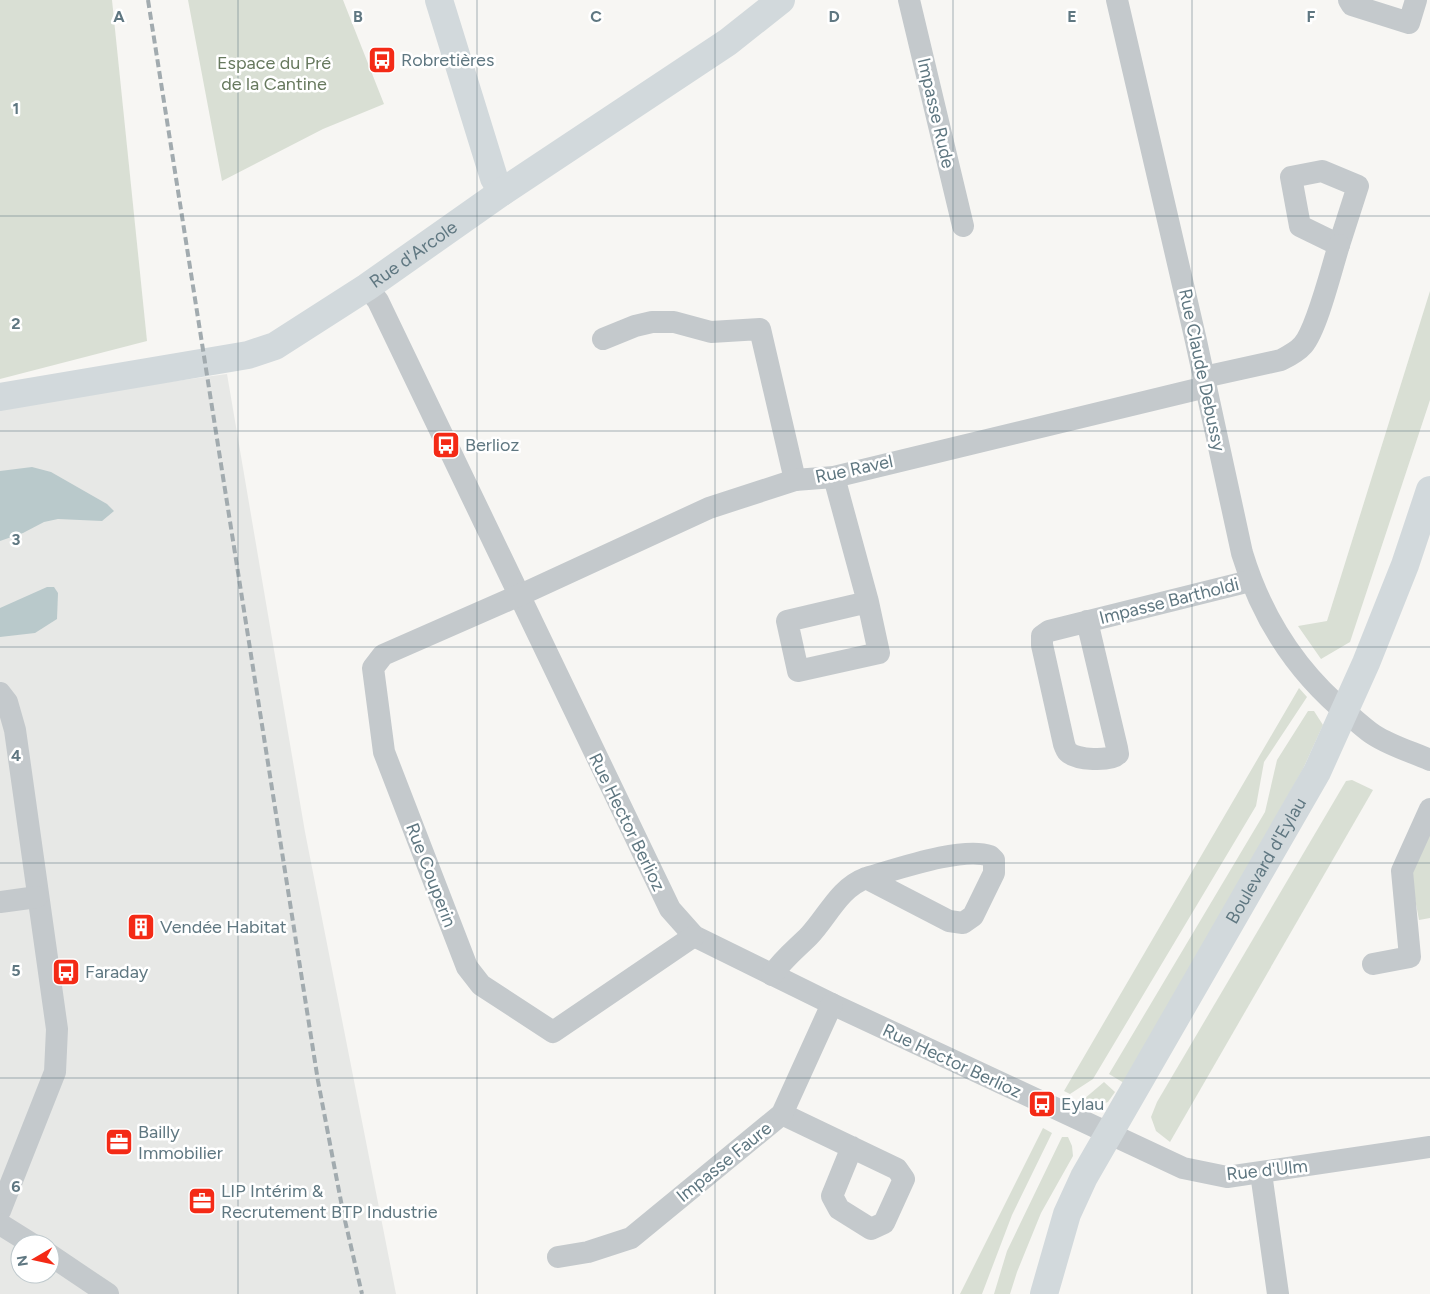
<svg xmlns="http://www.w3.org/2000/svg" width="1430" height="1294" viewBox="0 0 1430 1294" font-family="Figtree,sans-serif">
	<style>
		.built { fill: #e7e8e6; fill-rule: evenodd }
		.green { fill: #d9dfd4 }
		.water { fill: #b9c9cb }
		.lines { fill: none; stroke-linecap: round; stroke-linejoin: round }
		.street { stroke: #c4c9cc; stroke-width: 22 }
		.secondary { stroke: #d2d9dc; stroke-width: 28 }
		.rail { stroke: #a2abaf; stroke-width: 4; stroke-dasharray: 8 4; stroke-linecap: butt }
		.grid { fill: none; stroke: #5f7781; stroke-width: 1; stroke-opacity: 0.55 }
		.labels { text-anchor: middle; stroke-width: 5; stroke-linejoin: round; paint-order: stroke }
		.poi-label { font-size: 18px; fill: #5f7781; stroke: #fff; text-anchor: start }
		.park-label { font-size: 18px; fill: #67795e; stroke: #fff }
		.street-label { font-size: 18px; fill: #5f7781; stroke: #fff }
		.grid-label { font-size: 16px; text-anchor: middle; font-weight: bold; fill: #5f7781; stroke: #fff; stroke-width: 5; stroke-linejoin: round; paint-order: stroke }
	</style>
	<rect width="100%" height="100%" fill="#f7f6f3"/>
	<!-- built -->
	<path class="built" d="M 227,374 L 305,832 L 396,1294 L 0,1294 L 0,405 ZM 20,1244 L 50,1244 L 50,1274 L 20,1274 Z"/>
	<!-- green -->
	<g class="green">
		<path d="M 0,0 L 112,0 L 147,341 L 0,379 Z"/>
		<path d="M 188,0 L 343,0 L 384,104 L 323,129 L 222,181 Z"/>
		<path d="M 1430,291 L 1430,400 L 1350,642 L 1321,659 L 1298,626 L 1327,621 Z"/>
		<path d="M 1299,688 L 1307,697 L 1264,762 L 1256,806 L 1093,1079 L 1070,1094 L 1064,1091 Z"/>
		<path d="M 1308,711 L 1314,711 L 1323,725 L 1303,769 L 1124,1083 L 1109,1074 L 1265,812 L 1277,760 Z"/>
		<path d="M 1352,780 L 1373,790 L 1170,1142 L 1156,1131 L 1151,1117 L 1157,1102 L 1346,781 Z"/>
		<path d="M 1430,830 L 1430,918 L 1419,920 L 1413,888 L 1413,864 Z"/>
		<path d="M 1104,1082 L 1115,1092 L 1108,1102 L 1096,1106 L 1084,1099 Z"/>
		<path d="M 1043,1128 L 1052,1133 L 1012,1215 L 982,1294 L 960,1294 Z"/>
		<path d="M 1062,1137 L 1068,1137 L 1072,1146 L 1073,1156 L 1041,1213 L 1017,1272 L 1010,1294 L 994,1294 L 1007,1251 Z"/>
	</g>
	<!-- water -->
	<g class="water">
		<path d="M 32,467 L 51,472 L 107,504 L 114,511 L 102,521 L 58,519 L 44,522 L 23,533 L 0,541 L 0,471 Z"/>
		<path d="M 47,587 L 54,587 L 58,593 L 57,619 L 35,633 L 0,637 L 0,608 Z"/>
	</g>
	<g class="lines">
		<!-- street -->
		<g class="street">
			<path d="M 909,0 L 963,226"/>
			<path d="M 1117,0 L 1196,341 L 1242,553 C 1262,619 1297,673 1350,716 C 1358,722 1366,730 1374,735 C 1391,746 1412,752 1430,760"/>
			<path d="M 1349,0 L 1352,5 L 1409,23 L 1416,0"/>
			<path d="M 1322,171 L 1358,186 L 1339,245 L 1300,226 L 1291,177 Z"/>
			<path d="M 367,287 L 378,301 L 670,909 L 694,936 L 832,1004 L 1183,1168 L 1227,1177 L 1430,1147"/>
			<path d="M 603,339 L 635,326 L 652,322 L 674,322 L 711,332 L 760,329 L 795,480"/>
			<path d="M 1204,377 L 1281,360 C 1289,356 1297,352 1303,345 C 1317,329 1332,267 1339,245"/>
			<path d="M 834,477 L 868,602 L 879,653 L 798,671 L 787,621 L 868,602"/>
			<path d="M 1087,621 L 1117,748 L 1118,754 C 1110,762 1076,760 1068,752 C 1066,750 1065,747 1064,744 L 1042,645 L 1042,636 L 1049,631 L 1250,581"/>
			<path d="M 0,693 L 7,702 L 15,730 L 57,1029 L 55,1072 L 0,1211"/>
			<path d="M 0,902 L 37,897"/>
			<path d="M 694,936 L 553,1032 L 481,985 L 467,967 L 384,752 L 373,668 L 383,655 L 529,591 L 709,508 L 795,480 L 834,477 L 1206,387"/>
			<path d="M 1373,964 L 1410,957 L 1402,871 L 1430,809"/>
			<path d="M 772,975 C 783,959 796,949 809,936 C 828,916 839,888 866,878 C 895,870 962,846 990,856 L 994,860 L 994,873 L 973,916 L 963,923 L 949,921 L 866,878"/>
			<path d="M 782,1114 L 897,1169 L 904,1179 L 884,1223 L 871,1229 L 839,1209 L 832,1196 L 852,1147"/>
			<path d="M 1261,1173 L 1278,1294"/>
			<path d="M 0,1224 L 32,1244"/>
			<path d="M 50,1255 L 108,1294"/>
			<path d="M 558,1257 L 588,1252 L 631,1238 L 782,1114 L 832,1004"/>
		</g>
		<!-- secondary -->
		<g class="secondary">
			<path d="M 439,0 L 494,178 L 502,192"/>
			<path id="s1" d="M 0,397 L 248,355 L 275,346 L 367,287 L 502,192 L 728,42 L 781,0"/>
			<path id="s2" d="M 1044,1294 L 1067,1214 L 1084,1177 L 1317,772 L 1366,663 L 1405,565 L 1430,490"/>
		</g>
		<!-- rail -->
		<path class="rail" d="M 148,0 L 318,1081 L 343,1212 L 362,1294"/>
	</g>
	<!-- grid -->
	<path class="grid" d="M 238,0 L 238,1294M 477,0 L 477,1294M 715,0 L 715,1294M 953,0 L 953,1294M 1192,0 L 1192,1294M 0,216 L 1430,216M 0,431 L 1430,431M 0,647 L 1430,647M 0,863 L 1430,863M 0,1078 L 1430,1078"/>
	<!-- icons -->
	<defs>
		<g id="bus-square" transform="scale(1.4375)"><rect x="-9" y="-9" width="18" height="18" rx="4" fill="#f42a16" stroke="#fff"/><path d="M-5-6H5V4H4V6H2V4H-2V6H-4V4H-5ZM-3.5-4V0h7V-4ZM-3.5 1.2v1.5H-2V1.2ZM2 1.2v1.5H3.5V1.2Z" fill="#fff"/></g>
		<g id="building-square" transform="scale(1.4375)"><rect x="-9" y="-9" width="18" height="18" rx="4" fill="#f42a16" stroke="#fff"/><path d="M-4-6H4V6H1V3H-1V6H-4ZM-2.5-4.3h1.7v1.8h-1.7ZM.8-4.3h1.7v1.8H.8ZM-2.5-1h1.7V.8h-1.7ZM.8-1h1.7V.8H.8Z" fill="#fff"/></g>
		<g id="office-square" transform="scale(1.4375)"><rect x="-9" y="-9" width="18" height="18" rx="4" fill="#f42a16" stroke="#fff"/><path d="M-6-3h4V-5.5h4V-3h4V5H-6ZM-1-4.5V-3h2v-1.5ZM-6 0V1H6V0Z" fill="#fff"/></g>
	</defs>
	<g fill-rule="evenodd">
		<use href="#bus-square" x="382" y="60"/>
		<use href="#bus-square" x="446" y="445"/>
		<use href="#building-square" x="141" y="927"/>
		<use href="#bus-square" x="66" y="972"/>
		<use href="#bus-square" x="1042" y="1104"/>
		<use href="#office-square" x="119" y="1142"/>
		<use href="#office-square" x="202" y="1201"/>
	</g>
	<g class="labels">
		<!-- poi labels -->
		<g class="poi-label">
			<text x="401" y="66">Robretières</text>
			<text x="465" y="451">Berlioz</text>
			<text x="160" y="933">Vendée Habitat</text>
			<text x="85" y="978">Faraday</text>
			<text x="1061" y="1110">Eylau</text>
			<text x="138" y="1138">Bailly<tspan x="138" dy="21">Immobilier</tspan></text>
			<text x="221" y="1197">LIP Intérim &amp;<tspan x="221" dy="21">Recrutement BTP Industrie</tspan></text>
		</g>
		<!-- park labels -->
		<g class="park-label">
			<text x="274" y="69">Espace du Pré<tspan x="274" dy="21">de la Cantine</tspan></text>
		</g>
		<!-- street labels -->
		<g class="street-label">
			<text transform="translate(936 113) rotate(77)" y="6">Impasse Rude</text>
			<text dy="6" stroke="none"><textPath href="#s1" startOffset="446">Rue d'Arcole</textPath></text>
			<text transform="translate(1202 370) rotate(78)" y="6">Rue Claude Debussy</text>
			<text transform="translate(854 469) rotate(-12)" y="6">Rue Ravel</text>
			<text transform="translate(1169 601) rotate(-14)" y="6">Impasse Bartholdi</text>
			<text transform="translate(627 822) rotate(64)" y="6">Rue Hector Berlioz</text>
			<text dy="6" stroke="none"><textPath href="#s2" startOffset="489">Boulevard d'Eylau</textPath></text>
			<text transform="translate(431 875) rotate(69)" y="6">Rue Couperin</text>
			<text transform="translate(952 1061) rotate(25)" y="6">Rue Hector Berlioz</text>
			<text transform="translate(724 1162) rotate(-39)" y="6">Impasse Faure</text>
			<text transform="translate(1267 1170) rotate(-6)" y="6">Rue d'Ulm</text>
		</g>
	</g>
	<g class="grid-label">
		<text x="119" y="22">A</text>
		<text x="358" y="22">B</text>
		<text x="596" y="22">C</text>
		<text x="834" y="22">D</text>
		<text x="1072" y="22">E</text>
		<text x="1311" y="22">F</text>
		<text x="16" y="114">1</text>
		<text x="16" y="329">2</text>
		<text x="16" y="545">3</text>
		<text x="16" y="761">4</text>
		<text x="16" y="976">5</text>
		<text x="16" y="1192">6</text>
	</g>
	<!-- north arrow -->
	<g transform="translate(35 1259) rotate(261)"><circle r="24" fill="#ffffff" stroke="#bfc9cd"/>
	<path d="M0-4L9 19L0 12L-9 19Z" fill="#f42a16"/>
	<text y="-8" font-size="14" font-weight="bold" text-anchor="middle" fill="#5f7781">N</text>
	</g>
</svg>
